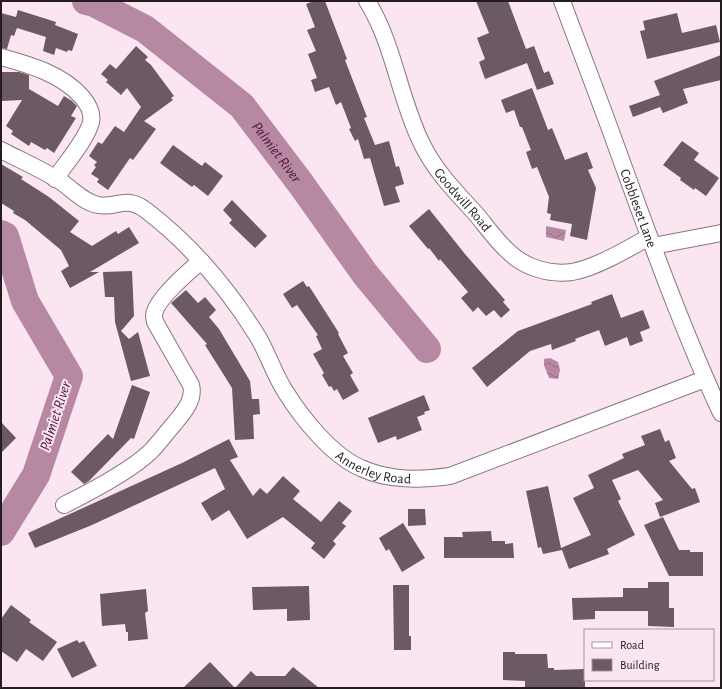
<svg xmlns="http://www.w3.org/2000/svg" width="722" height="689" viewBox="0 0 722 689" font-family="'Alegreya Sans',sans-serif">
	<style>
		.water { fill: url(#water-waves) }
		.lines { fill: none; stroke-linecap: round; stroke-linejoin: round }
		.river { stroke: #b688a2; stroke-width: 28 }
		.building { fill: #6b5963 }
		.street-casing { stroke: #887680; stroke-width: 18 }
		.street { stroke: #fff; stroke-width: 16 }
		.labels { text-anchor: middle; stroke-width: 4; stroke-linejoin: round; paint-order: stroke }
		.street-label { font-size: 14px; fill: #231c20; stroke: #fae5f0 }
		.water-label { font-size: 15px; font-style: italic; fill: #4e163b; stroke: #fae5f0 }
	</style>
	<defs>
		<pattern id="water-waves" width="16" height="10" patternUnits="userSpaceOnUse"><rect width="16" height="10" fill="#b688a2"/><path d="M0 5q4-4 8 0t8 0" fill="none" stroke="#946e84"/></pattern>
	</defs>
	<rect width="100%" height="100%" fill="#fae5f0"/>
	<!-- water -->
	<g class="water">
		<path d="M 546,226 L 566,230 L 564,241 L 546,237 Z"/>
		<path d="M 550,358 L 558,362 L 560,370 L 558,379 L 549,378 L 544,365 L 544,359 Z"/>
	</g>
	<g class="lines">
		<!-- river -->
		<g class="river">
			<path id="s1" d="M 86,1 L 94,3 L 145,29 L 242,106 L 301,184 L 365,274 L 427,349"/>
			<path d="M 1,234 L 5,236 L 25,301 L 69,376 L 36,475 L 1,532"/>
		</g>
	</g>
	<!-- building -->
	<g class="building">
		<path d="M 314,1 L 325,1 L 347,59 L 345,60 L 367,117 L 364,118 L 375,145 L 389,141 L 396,167 L 399,166 L 404,184 L 395,187 L 400,202 L 384,206 L 370,158 L 364,159 L 358,139 L 355,141 L 349,129 L 351,128 L 341,102 L 336,105 L 329,87 L 315,92 L 311,80 L 317,78 L 308,54 L 316,51 L 307,30 L 315,27 L 306,4 Z"/>
		<path d="M 476,1 L 508,1 L 526,49 L 534,46 L 544,73 L 549,71 L 554,84 L 537,90 L 527,63 L 485,79 L 479,62 L 485,59 L 477,38 L 489,33 Z"/>
		<path d="M 18,10 L 56,22 L 55,25 L 78,34 L 72,51 L 68,50 L 67,52 L 56,48 L 54,55 L 43,51 L 46,37 L 17,28 L 14,36 L 11,35 L 7,49 L 1,48 L 1,13 L 16,17 Z"/>
		<path d="M 677,13 L 682,33 L 716,25 L 720,42 L 647,59 L 640,31 L 645,30 L 643,21 Z"/>
		<path d="M 136,46 L 148,57 L 145,60 L 151,65 L 174,96 L 171,98 L 173,100 L 144,121 L 156,129 L 133,160 L 130,158 L 108,190 L 97,182 L 99,179 L 91,174 L 96,167 L 94,165 L 97,162 L 89,156 L 98,142 L 102,144 L 115,126 L 124,132 L 141,107 L 127,88 L 121,95 L 106,82 L 108,80 L 101,74 L 110,64 L 116,69 Z"/>
		<path d="M 721,55 L 721,80 L 683,89 L 688,103 L 663,113 L 660,107 L 633,117 L 629,106 L 660,95 L 654,81 Z"/>
		<path d="M 1,72 L 19,72 L 29,75 L 29,89 L 58,106 L 64,96 L 72,101 L 77,106 L 71,116 L 76,118 L 54,153 L 47,148 L 45,150 L 31,142 L 29,146 L 11,134 L 13,131 L 6,126 L 22,100 L 1,101 Z"/>
		<path d="M 532,88 L 548,130 L 552,128 L 565,160 L 587,152 L 593,168 L 588,170 L 596,188 L 587,240 L 570,236 L 572,224 L 550,220 L 551,214 L 547,213 L 549,197 L 537,167 L 532,169 L 526,152 L 531,150 L 522,127 L 520,127 L 514,110 L 506,113 L 501,100 Z"/>
		<path d="M 682,141 L 699,153 L 694,160 L 719,178 L 706,196 L 695,188 L 694,190 L 680,180 L 681,178 L 663,165 Z"/>
		<path d="M 173,145 L 202,166 L 205,162 L 223,176 L 208,196 L 194,185 L 192,187 L 160,163 Z"/>
		<path d="M 1,164 L 23,177 L 21,179 L 49,197 L 79,221 L 70,232 L 92,246 L 116,231 L 118,234 L 129,227 L 139,243 L 90,272 L 99,272 L 70,288 L 61,271 L 69,266 L 61,250 L 25,220 L 13,213 L 14,211 L 1,203 Z"/>
		<path d="M 232,200 L 267,236 L 255,248 L 229,223 L 232,220 L 223,210 Z"/>
		<path d="M 429,209 L 465,254 L 505,300 L 503,302 L 510,310 L 501,318 L 494,310 L 486,316 L 478,307 L 473,312 L 461,298 L 468,292 L 440,259 L 439,261 L 429,248 L 428,249 L 409,226 Z"/>
		<path d="M 132,271 L 134,316 L 121,331 L 129,339 L 138,332 L 150,376 L 131,381 L 115,322 L 114,297 L 105,297 L 103,272 Z"/>
		<path d="M 303,281 L 307,287 L 309,286 L 339,333 L 338,334 L 348,353 L 343,356 L 353,373 L 350,375 L 359,391 L 343,400 L 337,389 L 334,391 L 331,386 L 329,387 L 322,375 L 324,373 L 313,354 L 322,349 L 316,336 L 318,335 L 297,305 L 292,308 L 283,294 Z"/>
		<path d="M 186,290 L 198,303 L 205,297 L 216,310 L 209,317 L 219,329 L 250,381 L 252,399 L 259,399 L 260,414 L 253,415 L 254,439 L 235,440 L 232,388 L 205,345 L 207,344 L 171,303 Z"/>
		<path d="M 612,294 L 621,318 L 643,310 L 650,328 L 640,332 L 643,341 L 630,346 L 627,337 L 605,346 L 599,330 L 575,339 L 576,341 L 552,350 L 551,344 L 530,351 L 487,387 L 472,368 L 518,331 L 592,304 L 591,302 Z"/>
		<path d="M 132,385 L 150,392 L 134,439 L 131,438 L 89,481 L 84,484 L 71,472 L 108,434 L 113,439 Z"/>
		<path d="M 424,395 L 430,410 L 424,412 L 425,414 L 417,417 L 422,430 L 397,440 L 396,436 L 378,443 L 368,418 Z"/>
		<path d="M 1,422 L 16,438 L 1,453 Z"/>
		<path d="M 660,429 L 665,442 L 669,440 L 676,458 L 669,461 L 692,489 L 695,488 L 700,502 L 660,517 L 655,503 L 663,500 L 638,470 L 612,480 L 621,499 L 618,501 L 635,535 L 607,549 L 609,554 L 569,569 L 562,550 L 543,554 L 541,547 L 538,548 L 526,491 L 548,486 L 561,548 L 591,535 L 573,498 L 594,488 L 588,475 L 624,458 L 622,454 L 645,445 L 641,436 Z"/>
		<path d="M 229,439 L 238,457 L 230,460 L 253,496 L 260,488 L 267,494 L 283,476 L 300,491 L 293,499 L 321,522 L 339,501 L 352,511 L 342,523 L 346,526 L 333,541 L 336,544 L 324,559 L 311,548 L 315,543 L 283,517 L 247,539 L 229,510 L 212,521 L 201,503 L 225,489 L 215,468 L 92,525 L 35,548 L 28,533 L 182,463 Z"/>
		<path d="M 408,509 L 425,509 L 426,525 L 408,526 Z"/>
		<path d="M 663,517 L 679,550 L 690,550 L 690,552 L 703,552 L 703,576 L 669,576 L 644,525 Z"/>
		<path d="M 403,523 L 425,558 L 402,572 L 389,549 L 386,551 L 379,538 Z"/>
		<path d="M 491,531 L 492,541 L 505,541 L 505,544 L 513,543 L 514,558 L 444,558 L 444,537 L 463,537 L 462,532 Z"/>
		<path d="M 648,582 L 669,582 L 669,608 L 674,608 L 674,627 L 648,626 L 648,611 L 595,611 L 595,619 L 573,620 L 572,598 L 623,597 L 623,588 L 648,588 Z"/>
		<path d="M 393,585 L 409,585 L 409,636 L 411,636 L 411,650 L 394,650 Z"/>
		<path d="M 309,586 L 310,620 L 287,621 L 287,609 L 253,610 L 252,587 Z"/>
		<path d="M 146,589 L 148,611 L 145,613 L 148,639 L 128,641 L 128,632 L 126,632 L 125,624 L 102,626 L 100,594 Z"/>
		<path d="M 11,605 L 31,620 L 29,622 L 57,642 L 43,661 L 26,649 L 17,662 L 1,651 L 1,619 Z"/>
		<path d="M 77,640 L 79,643 L 84,641 L 97,666 L 72,678 L 57,649 Z"/>
		<path d="M 503,652 L 515,652 L 515,654 L 547,654 L 548,668 L 554,668 L 554,670 L 585,669 L 585,688 L 525,688 L 525,681 L 503,680 Z"/>
		<path d="M 210,662 L 235,688 L 251,671 L 256,676 L 285,676 L 293,667 L 319,688 L 183,688 Z"/>
	</g>
	<g class="lines">
		<!-- street casing -->
		<g class="street-casing">
			<g id="street">
				<path id="s2" d="M 367,1 C 394,44 399,97 421,142 C 434,170 456,192 476,214 C 487,227 497,242 510,253 C 526,268 550,275 572,272 C 595,268 628,249 649,237"/>
				<path id="s3" d="M 562,1 C 579,47 597,93 614,140 C 647,231 680,324 721,413"/>
				<path d="M 1,57 C 30,65 62,74 82,97 C 88,104 93,112 91,122 C 87,139 65,164 55,179"/>
				<path id="s4" d="M 1,150 C 20,160 41,169 60,181 C 72,189 83,202 98,205 C 117,209 125,194 147,211 C 191,245 229,290 258,337 C 268,354 274,374 285,391 C 301,417 332,456 361,468 C 389,481 420,480 450,476 L 705,379"/>
				<path d="M 653,246 L 721,233"/>
				<path d="M 64,505 C 90,492 129,472 150,452 C 158,444 166,433 174,424 C 183,413 195,400 191,385 L 155,322 C 155,320 154,318 154,316 C 154,301 189,271 201,261"/>
			</g>
		</g>
		<!-- street -->
		<use href="#street" class="street"/>
	</g>
	<g class="labels">
		<!-- street labels -->
		<g class="street-label">
			<text dy="5" stroke="none"><textPath href="#s2" startOffset="223">Goodwill Road</textPath></text>
			<text dy="5" stroke="none"><textPath href="#s3" startOffset="221">Cobbleset Lane</textPath></text>
			<text dy="5" stroke="none"><textPath href="#s4" startOffset="514">Annerley Road</textPath></text>
		</g>
		<!-- water labels -->
		<g class="water-label">
			<text dy="5" stroke="none"><textPath href="#s1" startOffset="247">Palmiet River</textPath></text>
			<text transform="translate(55 416) rotate(-72)" y="5">Palmiet River</text>
		</g>
	</g>
	<!-- border -->
	<rect width="722" height="689" fill="none" stroke="#231c20" stroke-width="4"/>
	<!-- legend -->
	<rect x="584" y="629" width="130" height="52" fill="#fae5f0" stroke="#a4959d"/>
	<rect x="592" y="642" width="20" height="6" fill="#ffffff" stroke="#a4959d"/>
	<text x="620" y="649" font-size="12" fill="#231c20">Road</text>
	<rect x="592" y="659" width="20" height="12" fill="#6b5963" stroke="#a4959d"/>
	<text x="620" y="669" font-size="12" fill="#231c20">Building</text>
</svg>
